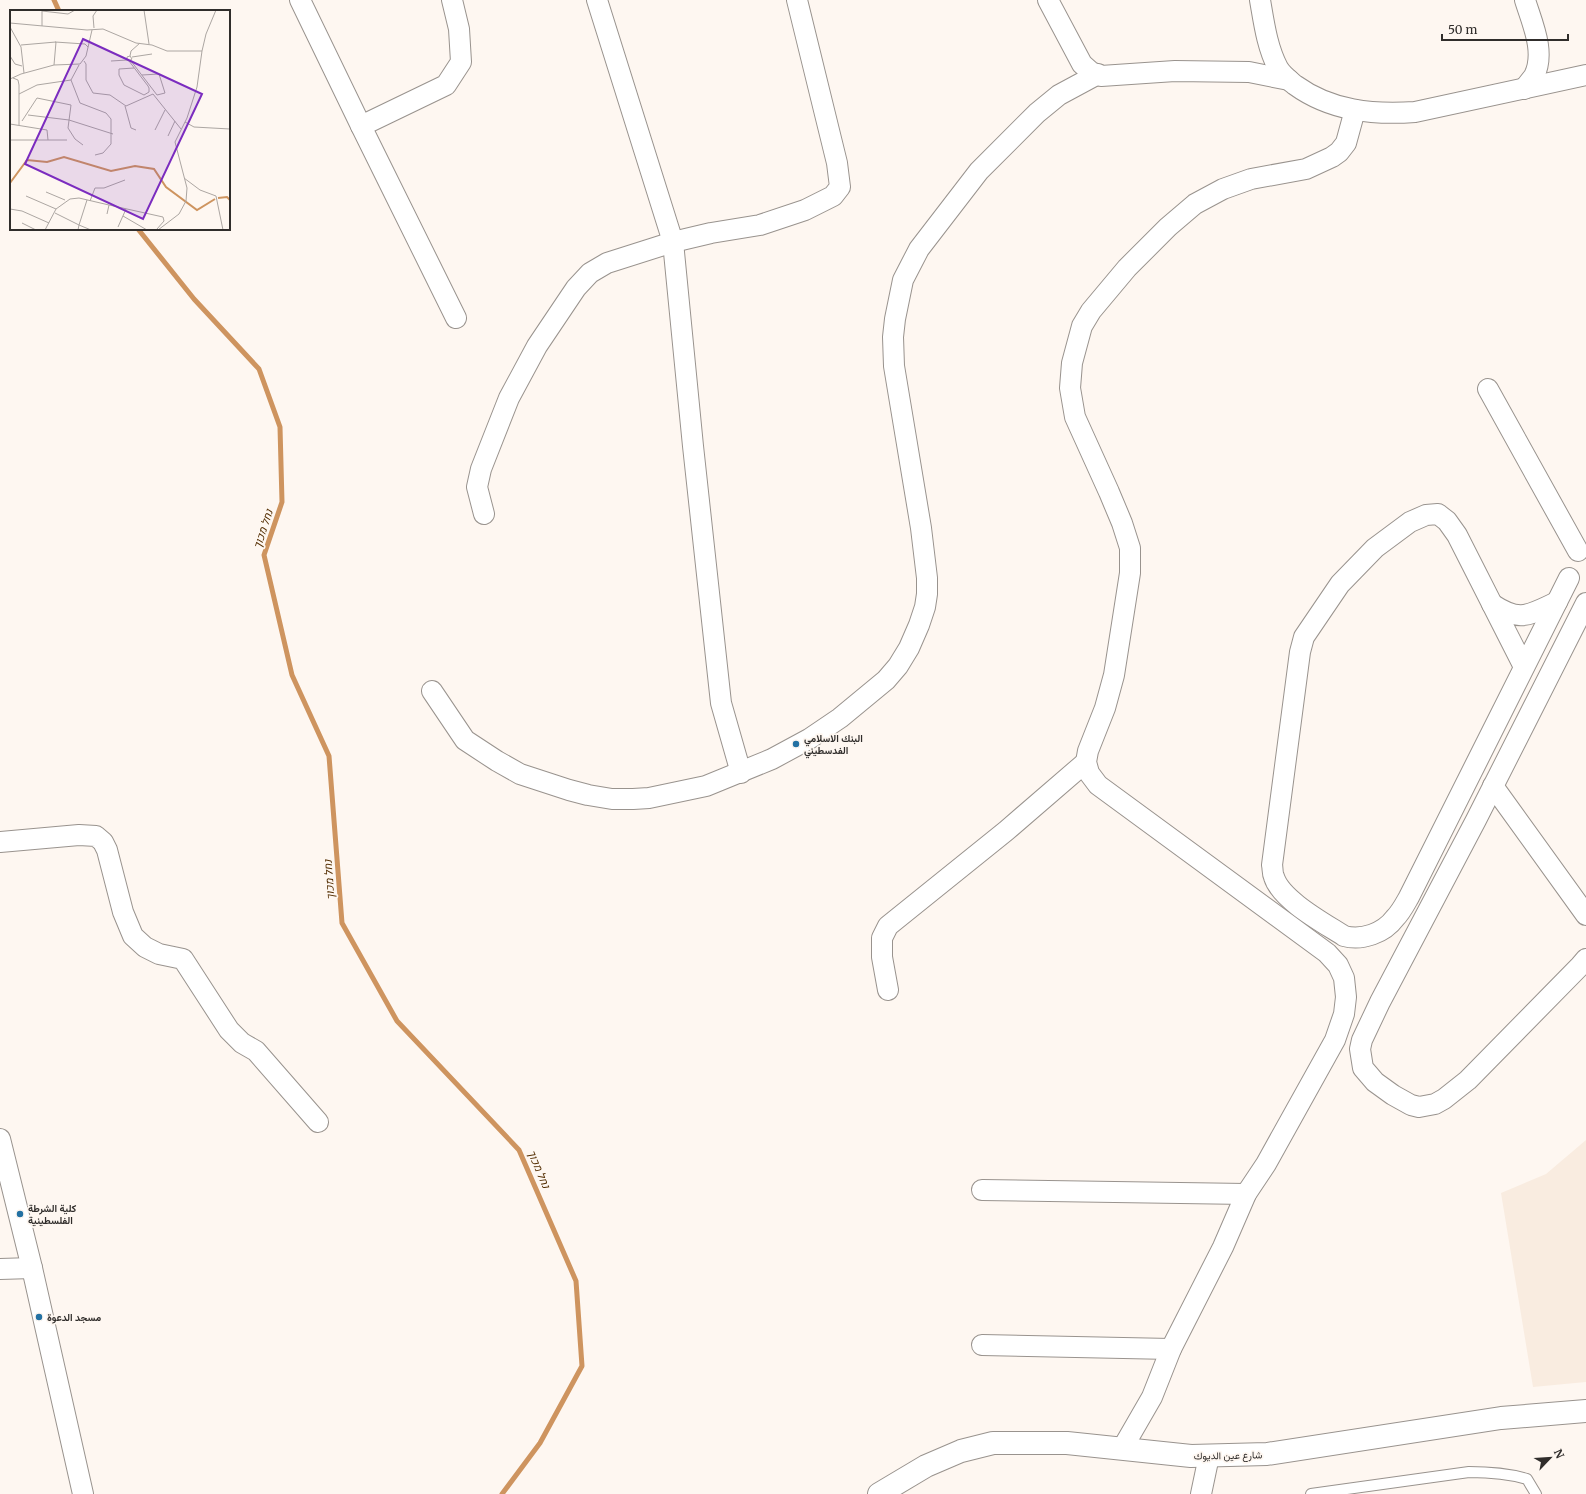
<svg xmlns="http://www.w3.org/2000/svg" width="1586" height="1494" viewBox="0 0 1586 1494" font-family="Merriweather,Vazirmatn,Heebo,serif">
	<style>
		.built { fill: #f9ece0 }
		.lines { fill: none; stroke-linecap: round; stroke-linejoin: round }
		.stream { stroke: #ce945f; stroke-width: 5 }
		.lane-casing { stroke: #99938e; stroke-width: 12 }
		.street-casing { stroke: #99938e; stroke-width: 22 }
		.secondary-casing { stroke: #99938e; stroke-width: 24 }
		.lane { stroke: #fff; stroke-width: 10 }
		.street { stroke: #fff; stroke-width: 20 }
		.secondary { stroke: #fff; stroke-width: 22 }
		.poi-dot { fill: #2371a3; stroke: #fef7f1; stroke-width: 1.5 }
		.labels { text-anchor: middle; stroke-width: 3.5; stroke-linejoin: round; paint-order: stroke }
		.poi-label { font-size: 10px; font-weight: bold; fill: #302d2b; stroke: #fef7f1; text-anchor: start }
		.street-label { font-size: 10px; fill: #302d2b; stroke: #fef7f1 }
		.water-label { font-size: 11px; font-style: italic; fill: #532d00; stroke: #fef7f1 }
		.inset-river { fill: none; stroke: #ce945f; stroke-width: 2 }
		.inset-road { fill: none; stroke: #aca6a2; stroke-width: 1 }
		.view { fill: #7b2cbf; fill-opacity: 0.15; stroke: #7b2cbf; stroke-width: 2 }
		.inset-edge { fill: none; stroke: #302d2b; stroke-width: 2 }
	</style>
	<rect width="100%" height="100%" fill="#fef7f1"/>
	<!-- built -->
	<path class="built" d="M 1586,1140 L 1586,1382 L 1533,1387 L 1501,1193 L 1546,1174 Z"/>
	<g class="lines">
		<!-- stream -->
		<g class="stream">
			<path d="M 54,0 L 59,11"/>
			<path d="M 138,229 L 194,299 L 259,369 L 280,427 L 282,502 L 264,555 L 292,675 L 329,756 L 342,923 L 397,1021 L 519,1150 L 576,1281 L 582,1366 L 540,1443 L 502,1494"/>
		</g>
		<!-- lane casing -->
		<g class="lane-casing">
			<path id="lane" d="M 1311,1494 L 1469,1472 C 1489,1472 1507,1473 1527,1479 L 1536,1494"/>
		</g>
		<!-- street casing -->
		<g class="street-casing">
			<g id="street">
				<path d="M 300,0 L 361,126 L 456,318"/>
				<path d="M 597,0 L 673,242 L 693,446 L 721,703 L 741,773"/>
				<path d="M 1048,0 L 1082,64 L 1091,72 L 1101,76 L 1175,71 L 1249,72 L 1289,80"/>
				<path d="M 1260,0 C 1264,23 1267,47 1278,68 C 1282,75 1289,80 1295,85 C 1331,111 1373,115 1415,112 L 1586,75"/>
				<path d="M 1524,89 C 1527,85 1531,80 1534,76 C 1546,52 1532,23 1525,0"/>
				<path d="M 361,126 L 446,85 L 461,62 L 459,29 L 452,0"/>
				<path d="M 1488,389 L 1578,551"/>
				<path d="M 484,514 L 477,487 L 481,469 L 509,398 L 537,346 L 576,288 L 590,273 L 607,263 L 673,242 L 711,233 L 760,225 L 805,210 L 833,196 L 840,187 L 837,163 L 797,0"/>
				<path d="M 1586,603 L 1476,820 L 1380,1002 L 1362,1040 L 1360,1049 L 1363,1068 L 1375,1082 L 1393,1095 L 1411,1105 L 1419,1107 L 1435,1104 L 1444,1099 L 1468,1080 L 1580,966 L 1586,959"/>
				<path d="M 1492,604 C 1521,623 1528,615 1557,602"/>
				<path d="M 1524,667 L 1457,535 L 1447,521 L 1438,514 L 1426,515 L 1410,522 L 1375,548 L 1340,584 L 1304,637 L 1300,652 L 1272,865 C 1273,869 1272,873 1274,877 C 1281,900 1324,923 1344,936 C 1362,941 1384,933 1395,918 C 1401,912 1405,904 1409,897 L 1569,578"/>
				<path d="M 432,691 L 465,740 L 497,761 L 520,774 L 569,790 L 588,795 L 612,799 L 633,799 L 649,798 L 706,786 L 772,759 L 809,739 L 840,718 L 886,680 L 898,666 L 909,648 L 919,625 L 925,607 L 927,594 L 927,578 L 921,528 L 894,366 L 893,337 L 895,319 L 903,280 L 919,249 L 979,171 L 1037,113 L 1059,95 L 1098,74"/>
				<path d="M 1493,786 L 1586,915"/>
				<path d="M 0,842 L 79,835 L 96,836 L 103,842 L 107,850 L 123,912 L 133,936 L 145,947 L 159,954 L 183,959 L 229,1030 L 242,1043 L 256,1051 L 318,1122"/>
				<path d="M 888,990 L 882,957 L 882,938 L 888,926 L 1006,831 L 1086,762"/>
				<path d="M 0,1139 L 32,1268 L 83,1494"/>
				<path d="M 982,1190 L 1246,1194"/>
				<path d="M 0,1269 L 32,1268"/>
				<path d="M 982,1345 L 1171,1349"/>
				<path d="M 1122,1449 L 1152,1397 L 1171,1349 L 1223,1247 L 1246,1194 L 1266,1164 L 1335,1040 L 1344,1014 L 1346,997 L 1344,978 L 1338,965 L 1327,953 L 1098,785 L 1089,773 L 1086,762 L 1088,751 L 1105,708 L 1114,675 L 1130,573 L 1130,548 L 1122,523 L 1109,492 L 1075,417 L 1070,388 L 1072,363 L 1082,326 L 1091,311 L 1127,268 L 1168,227 L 1195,204 L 1223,189 L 1251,179 L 1306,169 L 1332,157 L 1339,152 L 1346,143 L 1355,110"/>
				<path d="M 1201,1494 L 1209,1456"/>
			</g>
		</g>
		<!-- secondary casing -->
		<g class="secondary-casing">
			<path id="secondary" d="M 879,1494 L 926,1466 L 961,1451 L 993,1443 L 1067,1443 L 1191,1456 L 1267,1454 L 1501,1418 L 1586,1411"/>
		</g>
		<!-- lane -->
		<use href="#lane" class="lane"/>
		<!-- street -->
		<use href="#street" class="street"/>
		<!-- secondary -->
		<use href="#secondary" class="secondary"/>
	</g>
	<!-- markers -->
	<g class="poi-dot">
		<circle cx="796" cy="744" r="4"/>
		<circle cx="20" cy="1214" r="4"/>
		<circle cx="39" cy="1317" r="4"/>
	</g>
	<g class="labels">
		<!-- poi labels -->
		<g class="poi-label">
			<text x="804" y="742">البنك الاسلامي<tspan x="804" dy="12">الفدسطيني</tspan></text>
			<text x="28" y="1212">كلية الشرطة<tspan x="28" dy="12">الفلسطينية</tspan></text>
			<text x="47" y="1321">مسجد الدعوة</text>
		</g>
		<!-- street labels -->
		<g class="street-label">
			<text transform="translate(1228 1455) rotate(-1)" y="4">شارع عين الديوك</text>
		</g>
		<!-- water labels -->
		<g class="water-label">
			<text transform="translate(263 529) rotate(-72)" y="4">נחל מכוך</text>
			<text transform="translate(329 880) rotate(-94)" y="4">נחל מכוך</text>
			<text transform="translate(539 1169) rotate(67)" y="4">נחל מכוך</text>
		</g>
	</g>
	<!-- overview -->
	<g transform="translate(10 10)">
		<rect width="220" height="220" fill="#fef7f1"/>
		<path class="inset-river" d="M 0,173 L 17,150 L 37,152 L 54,147 L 101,161 L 125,156 L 144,159 L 156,177 L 187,200 L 205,189M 208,188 L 217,187 L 220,190"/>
		<path class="inset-road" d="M 134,0 L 139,34M 32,1 L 58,4 L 65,0M 0,13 L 77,20 L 93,19 L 126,33 L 142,35 L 157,41 L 192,41 L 187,77 L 177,108 L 165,132 L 177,178 L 176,191 L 169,204 L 148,220M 32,16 L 32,0M 0,17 L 11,37 L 14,63M 84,18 L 83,6 L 87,0M 45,32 L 75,34 L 78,37M 11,35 L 46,32 L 44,55M 192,41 L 196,24 L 206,0M 0,46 L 5,54 L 12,56M 120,46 L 121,41 L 130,33M 122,47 L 142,44M 74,51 L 76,54 L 76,70 L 83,83 L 100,85 L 116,96 L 143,84 L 171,119M 101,51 L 117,50M 119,51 L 122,49 L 120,46 L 117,47 L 117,50 L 119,51 L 138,76 L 139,78 L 139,82 L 134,85 L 114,75 L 109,65 L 109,59 L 124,58M 121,51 L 147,85 L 155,83 L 149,64 L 132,65M 3,68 L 8,70 L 9,75 L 9,115M 0,69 L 11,64 L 44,55 L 70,54 L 76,46 L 82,20M 61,70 L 70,93 L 96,103 L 101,109 L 101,134 L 93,143 L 85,145M 9,84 L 27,75 L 61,70 L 69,55M 115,96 L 121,118 L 126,120M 18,105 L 59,110 L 103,124M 12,111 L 27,88 L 61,95 L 58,118 L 65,129 L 73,135M 175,112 L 184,117 L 220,119M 0,114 L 37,120 L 38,130M 145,120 L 155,100M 158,126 L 165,111M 0,130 L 57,130M 174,168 L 190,180 L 206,186 L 213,220M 36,182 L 55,190M 16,186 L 46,199M 77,190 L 69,215 L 81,220M 80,191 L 85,178 L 94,178 L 115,170M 99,195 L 153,207 L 154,211 L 147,219M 0,199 L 12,201 L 39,213M 45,203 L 69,215 L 68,220M 113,206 L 137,220M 12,213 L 26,220M 108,217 L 116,199M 35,220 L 46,199 L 60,189 L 69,188 L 99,195 L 97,204"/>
		<path class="view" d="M 73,29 L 192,84 L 133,209 L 15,154 Z"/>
		<rect width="220" height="220" class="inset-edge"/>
	</g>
	<!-- north arrow -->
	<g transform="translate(1550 1458) rotate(65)" stroke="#fef7f1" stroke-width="3" paint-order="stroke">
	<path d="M0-3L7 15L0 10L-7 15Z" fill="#302d2b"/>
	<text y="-6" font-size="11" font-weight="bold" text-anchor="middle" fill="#302d2b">N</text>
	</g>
	<!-- scale -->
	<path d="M1442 34v6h126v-6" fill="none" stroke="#302d2b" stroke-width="2"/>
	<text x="1448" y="34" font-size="12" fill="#302d2b" stroke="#fef7f1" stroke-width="3" paint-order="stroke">50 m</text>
</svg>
